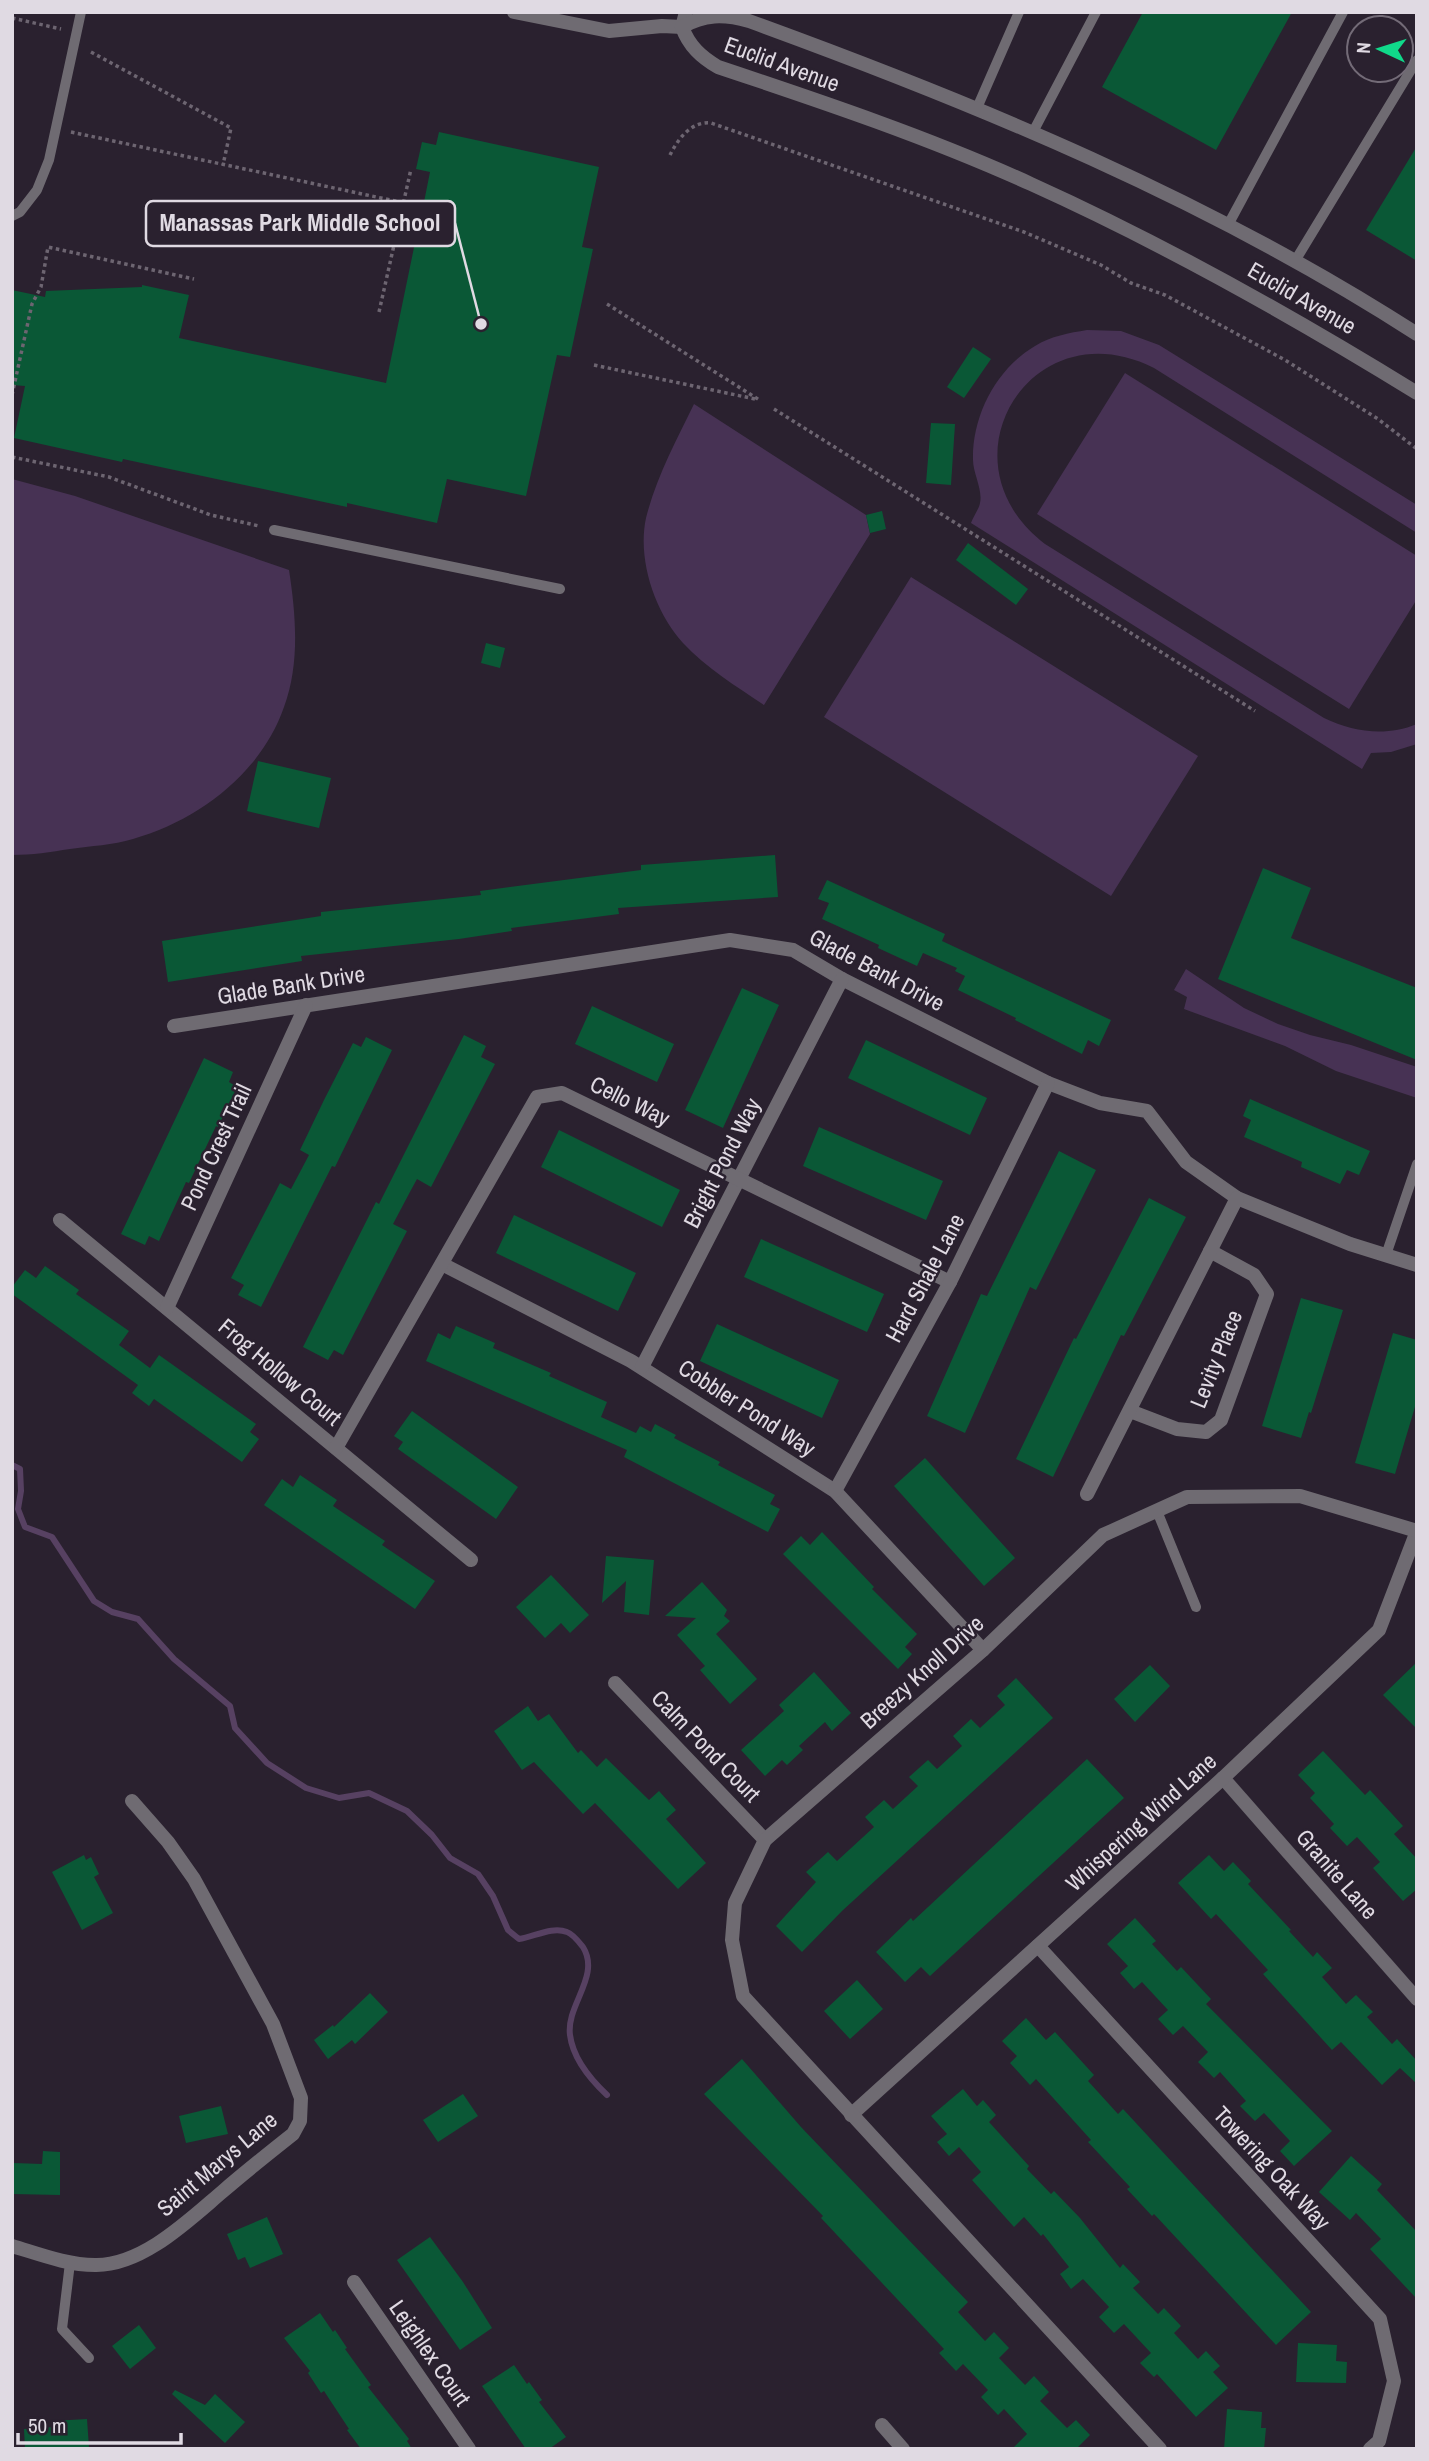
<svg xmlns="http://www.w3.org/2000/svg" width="1429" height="2461" viewBox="0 0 1429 2461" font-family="'Archivo Narrow',sans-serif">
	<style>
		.green { fill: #473254 }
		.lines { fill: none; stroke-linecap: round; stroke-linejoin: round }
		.stream { stroke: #574162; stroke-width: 6 }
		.building { fill: #0a5836 }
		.path { stroke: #6d6571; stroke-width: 3.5; stroke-dasharray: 3.5 3.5; stroke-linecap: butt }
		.service { stroke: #6f6b72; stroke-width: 10 }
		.minor { stroke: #6f6b72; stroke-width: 14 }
		.tertiary { stroke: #6f6b72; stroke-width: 14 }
		.labels { text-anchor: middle; stroke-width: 5; stroke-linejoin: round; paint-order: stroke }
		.street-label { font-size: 23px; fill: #e0dae3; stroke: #2a212f }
		.leader { fill: none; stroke: #e0dae3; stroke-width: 2.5 }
		.callout-dot { fill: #e0dae3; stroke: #2a212f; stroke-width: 2.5 }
		.callout { fill: #2a212f; stroke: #e0dae3; stroke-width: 2.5 }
		.callout-label { font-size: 24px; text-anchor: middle; font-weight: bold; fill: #e0dae3 }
	</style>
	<rect width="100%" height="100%" fill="#2a212f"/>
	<!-- green -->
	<g class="green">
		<path d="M 1087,330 L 1121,331 L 1159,345 L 1417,505 L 1417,533 L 1154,368 C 1032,306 936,461 1045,544 L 1324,718 C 1354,732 1385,737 1417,724 L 1417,744 L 1391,752 L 1371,753 L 1362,769 L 971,523 C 973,517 979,509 980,503 C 983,490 973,473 973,460 C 972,416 996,369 1035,346 C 1051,336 1069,333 1087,330 Z"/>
		<path d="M 1125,373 L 1417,556 L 1417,599 L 1349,709 L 1037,514 Z"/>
		<path d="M 694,404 L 866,515 L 870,534 L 764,705 C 736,686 706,668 683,643 C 655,612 637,560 646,518 C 656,478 676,441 694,404 Z"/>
		<path d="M 12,479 L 75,496 L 289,570 C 296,615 300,664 284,707 C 261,773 199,820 133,839 C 113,845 91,846 70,849 C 51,852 32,855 12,855 Z"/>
		<path d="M 911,577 L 1198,756 L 1111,896 L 824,717 Z"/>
		<path d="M 1186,969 L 1244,1008 L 1278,1024 L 1310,1035 L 1351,1045 L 1417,1067 L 1417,1098 L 1336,1071 L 1285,1046 L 1184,1009 L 1187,997 L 1174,990 Z"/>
	</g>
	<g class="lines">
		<!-- stream -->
		<path class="stream" d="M 12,1465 L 20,1469 L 21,1491 L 18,1509 L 25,1527 L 52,1537 L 94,1601 L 112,1612 L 138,1619 L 174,1659 L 230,1706 L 235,1728 L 267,1763 L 306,1788 L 339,1798 L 369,1793 L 407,1811 L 432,1835 L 450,1858 L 478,1874 L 493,1896 L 508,1930 L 519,1939 C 534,1937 552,1926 567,1932 C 573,1934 579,1942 583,1947 C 601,1976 566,2005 570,2035 C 573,2059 590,2079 607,2095"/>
	</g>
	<!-- building -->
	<g class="building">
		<path d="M 1143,12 L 1292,12 L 1216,150 L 1102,87 Z"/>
		<path d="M 439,132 L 599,167 L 582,247 L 593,249 L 570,357 L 557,355 L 526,496 L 447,479 L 437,523 L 347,503 L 347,507 L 123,459 L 122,462 L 14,438 L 25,386 L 12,385 L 12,290 L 45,297 L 46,291 L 142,287 L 142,285 L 189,295 L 179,338 L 386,383 L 417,233 L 422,234 L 429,203 L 424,202 L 430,172 L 416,169 L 422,142 L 436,145 Z"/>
		<path d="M 1417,146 L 1417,261 L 1366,230 Z"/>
		<path d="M 973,347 L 991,359 L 964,398 L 947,387 Z"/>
		<path d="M 931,423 L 955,424 L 951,485 L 926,483 Z"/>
		<path d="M 882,511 L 886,529 L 870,533 L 866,515 Z"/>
		<path d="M 968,543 L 1028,589 L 1016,605 L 956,560 Z"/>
		<path d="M 486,643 L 505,648 L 500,668 L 481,663 Z"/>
		<path d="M 258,761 L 331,778 L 319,828 L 247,811 Z"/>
		<path d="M 775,855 L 778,897 L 618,908 L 619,914 L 511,928 L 512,931 L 459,939 L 301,956 L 302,961 L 168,982 L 162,941 L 321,916 L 321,912 L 481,895 L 480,891 L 641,870 L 641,865 Z"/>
		<path d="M 1263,868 L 1311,888 L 1291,938 L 1417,988 L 1417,1060 L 1218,979 Z"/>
		<path d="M 827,880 L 945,934 L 942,941 L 1111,1020 L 1099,1046 L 1088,1040 L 1082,1054 L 1015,1020 L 1016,1018 L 958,990 L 965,976 L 955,971 L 957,968 L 923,953 L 917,966 L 878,948 L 879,945 L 822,919 L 829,903 L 818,899 Z"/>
		<path d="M 742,988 L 779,1005 L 723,1128 L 685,1110 Z"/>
		<path d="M 592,1006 L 674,1044 L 657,1082 L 575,1044 Z"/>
		<path d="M 464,1035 L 486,1046 L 481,1057 L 495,1064 L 431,1187 L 417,1179 L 411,1190 L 393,1224 L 407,1231 L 343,1355 L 334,1350 L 328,1360 L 303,1347 L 376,1202 L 379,1204 Z"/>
		<path d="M 366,1037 L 392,1050 L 335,1167 L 332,1166 L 261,1307 L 238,1295 L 244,1285 L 231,1278 L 280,1183 L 291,1189 L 309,1155 L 300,1150 L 324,1100 L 353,1043 L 361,1047 Z"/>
		<path d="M 866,1040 L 987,1098 L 970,1135 L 848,1078 Z"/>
		<path d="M 204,1058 L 233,1072 L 229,1082 L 237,1087 L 218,1127 L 216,1126 L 189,1183 L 186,1182 L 159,1241 L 149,1236 L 145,1245 L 121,1234 Z"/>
		<path d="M 1250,1099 L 1370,1151 L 1359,1175 L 1347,1170 L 1340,1184 L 1301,1167 L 1302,1162 L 1244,1137 L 1251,1120 L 1243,1116 Z"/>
		<path d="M 819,1127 L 943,1181 L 926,1220 L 803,1166 Z"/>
		<path d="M 559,1130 L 680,1190 L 662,1227 L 541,1167 Z"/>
		<path d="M 1059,1151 L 1096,1170 L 1036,1290 L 1030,1287 L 965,1433 L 927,1416 L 981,1294 L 987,1296 Z"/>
		<path d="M 1149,1198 L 1186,1217 L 1124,1336 L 1121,1335 L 1053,1477 L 1016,1459 L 1074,1338 L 1076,1339 Z"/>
		<path d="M 514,1215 L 636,1273 L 618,1311 L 496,1253 Z"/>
		<path d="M 761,1239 L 884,1294 L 867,1332 L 744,1277 Z"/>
		<path d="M 45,1266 L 79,1290 L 76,1294 L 129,1331 L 119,1345 L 150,1368 L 159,1355 L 256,1424 L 250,1432 L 259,1439 L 242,1462 L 154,1399 L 149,1406 L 132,1393 L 138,1385 L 12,1294 L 12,1287 L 25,1270 L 36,1278 Z"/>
		<path d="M 1301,1298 L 1343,1310 L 1311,1413 L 1309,1412 L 1301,1438 L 1262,1426 Z"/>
		<path d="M 717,1324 L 839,1380 L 822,1418 L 700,1361 Z"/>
		<path d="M 456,1326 L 495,1343 L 493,1348 L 551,1373 L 549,1376 L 607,1402 L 601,1417 L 636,1433 L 640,1426 L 651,1432 L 655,1424 L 676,1435 L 674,1438 L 720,1462 L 718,1465 L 775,1495 L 770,1504 L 780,1509 L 768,1532 L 624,1457 L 627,1450 L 426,1361 L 438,1333 L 450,1339 Z"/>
		<path d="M 1393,1333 L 1417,1340 L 1417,1400 L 1395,1474 L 1355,1463 Z"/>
		<path d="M 412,1411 L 518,1487 L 496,1519 L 398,1449 L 403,1442 L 394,1436 Z"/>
		<path d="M 925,1458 L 1015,1558 L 984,1586 L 894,1486 Z"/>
		<path d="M 300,1475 L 337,1500 L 333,1506 L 385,1541 L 382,1545 L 435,1581 L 415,1609 L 264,1505 L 282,1479 L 293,1487 Z"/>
		<path d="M 822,1532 L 874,1587 L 872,1589 L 917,1634 L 905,1647 L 912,1654 L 898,1669 L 783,1554 L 801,1536 L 810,1545 Z"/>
		<path d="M 606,1556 L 654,1560 L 649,1615 L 624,1612 L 626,1581 L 602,1603 Z"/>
		<path d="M 551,1575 L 589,1615 L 570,1633 L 561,1623 L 545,1638 L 516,1607 Z"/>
		<path d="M 702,1582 L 727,1610 L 724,1616 L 730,1621 L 716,1634 L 757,1679 L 730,1704 L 700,1670 L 705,1666 L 677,1635 L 696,1618 L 665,1616 Z"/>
		<path d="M 1417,1662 L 1417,1729 L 1383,1695 Z"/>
		<path d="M 1150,1665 L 1170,1686 L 1135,1722 L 1114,1699 Z"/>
		<path d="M 814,1672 L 851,1713 L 832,1731 L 825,1722 L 799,1746 L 803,1750 L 787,1765 L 782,1760 L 765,1776 L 741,1750 L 784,1711 L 779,1705 Z"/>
		<path d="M 1016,1678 L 1053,1718 L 842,1911 L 802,1952 L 776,1926 L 816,1882 L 806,1872 L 828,1852 L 837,1861 L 874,1827 L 865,1817 L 884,1800 L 893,1809 L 918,1786 L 909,1777 L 928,1760 L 937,1769 L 962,1746 L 953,1736 L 971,1719 L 980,1728 L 1005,1705 L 997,1696 Z"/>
		<path d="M 528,1706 L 538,1721 L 549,1714 L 578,1753 L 581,1750 L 597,1767 L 606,1758 L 649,1800 L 659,1791 L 676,1810 L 666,1819 L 706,1863 L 678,1889 L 595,1803 L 583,1814 L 534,1762 L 522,1770 L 494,1731 Z"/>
		<path d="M 1323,1751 L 1365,1795 L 1370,1790 L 1403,1826 L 1394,1834 L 1417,1859 L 1417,1889 L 1403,1901 L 1373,1868 L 1380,1862 L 1357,1837 L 1347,1846 L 1330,1828 L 1334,1824 L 1310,1798 L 1315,1793 L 1298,1775 Z"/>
		<path d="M 1087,1759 L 1124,1798 L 930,1976 L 921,1967 L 905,1982 L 876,1952 L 911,1918 L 913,1921 Z"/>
		<path d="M 84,1855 L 86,1860 L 91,1857 L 99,1874 L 94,1877 L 113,1913 L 82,1930 L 52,1872 Z"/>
		<path d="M 1209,1855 L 1224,1871 L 1233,1862 L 1251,1881 L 1248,1884 L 1291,1930 L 1289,1931 L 1313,1957 L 1317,1952 L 1332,1968 L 1322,1977 L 1346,2004 L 1356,1995 L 1373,2012 L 1367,2017 L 1392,2044 L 1397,2039 L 1417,2061 L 1417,2084 L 1400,2068 L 1382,2085 L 1341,2042 L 1332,2050 L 1263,1974 L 1268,1970 L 1216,1914 L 1211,1919 L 1178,1883 Z"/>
		<path d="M 1135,1918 L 1156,1941 L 1152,1944 L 1177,1971 L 1181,1967 L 1211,1999 L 1206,2004 L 1332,2131 L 1294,2166 L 1280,2151 L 1290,2141 L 1264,2113 L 1255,2121 L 1240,2106 L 1246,2101 L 1220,2072 L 1214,2078 L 1198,2062 L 1208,2052 L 1183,2026 L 1173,2035 L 1158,2019 L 1168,2010 L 1142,1982 L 1134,1989 L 1120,1973 L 1128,1966 L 1107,1944 Z"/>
		<path d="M 857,1980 L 883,2009 L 850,2039 L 824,2011 Z"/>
		<path d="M 370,1993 L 388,2012 L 355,2044 L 352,2040 L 328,2059 L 314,2040 L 333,2025 L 334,2027 Z"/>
		<path d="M 1026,2018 L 1046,2040 L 1055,2032 L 1094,2075 L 1088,2081 L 1118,2114 L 1123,2109 L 1311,2312 L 1276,2345 L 1154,2214 L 1152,2216 L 1127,2189 L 1130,2187 L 1088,2142 L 1091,2140 L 1036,2079 L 1030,2085 L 1010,2063 L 1017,2056 L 1002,2041 Z"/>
		<path d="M 742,2059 L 801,2127 L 968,2302 L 958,2312 L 985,2341 L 994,2332 L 1009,2348 L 999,2358 L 1025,2385 L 1034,2376 L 1049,2392 L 1040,2401 L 1067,2428 L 1076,2420 L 1090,2435 L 1076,2449 L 1012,2449 L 1027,2434 L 1004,2409 L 998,2415 L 981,2397 L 988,2390 L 963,2364 L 956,2371 L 939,2353 L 944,2349 L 821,2218 L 823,2216 L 704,2094 Z"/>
		<path d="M 963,2089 L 977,2106 L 983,2100 L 996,2115 L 989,2122 L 1029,2166 L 1027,2169 L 1051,2194 L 1054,2191 L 1080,2218 L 1120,2268 L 1123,2264 L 1140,2282 L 1133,2288 L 1158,2314 L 1164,2308 L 1181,2326 L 1174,2333 L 1198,2359 L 1206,2351 L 1220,2366 L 1213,2372 L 1228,2388 L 1196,2417 L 1157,2374 L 1154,2377 L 1140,2363 L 1151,2353 L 1124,2324 L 1114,2333 L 1099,2317 L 1109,2307 L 1083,2279 L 1071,2289 L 1060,2274 L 1069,2267 L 1043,2234 L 1041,2236 L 1024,2217 L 1014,2227 L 972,2180 L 981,2172 L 959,2147 L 949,2156 L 937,2142 L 947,2134 L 931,2116 Z"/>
		<path d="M 463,2094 L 478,2116 L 438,2142 L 423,2120 Z"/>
		<path d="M 221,2106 L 228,2134 L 186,2143 L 179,2116 Z"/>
		<path d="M 43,2151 L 60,2152 L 60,2195 L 12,2194 L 13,2163 L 42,2164 Z"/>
		<path d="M 1351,2156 L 1382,2184 L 1377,2190 L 1417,2232 L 1417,2299 L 1370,2249 L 1381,2239 L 1356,2213 L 1350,2220 L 1319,2192 Z"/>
		<path d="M 267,2217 L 283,2254 L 250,2268 L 245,2257 L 238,2260 L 227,2234 Z"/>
		<path d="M 430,2237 L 463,2282 L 492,2328 L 460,2350 L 397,2260 Z"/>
		<path d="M 320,2313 L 333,2332 L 335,2330 L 347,2348 L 345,2349 L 371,2385 L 368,2387 L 409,2439 L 407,2441 L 412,2449 L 361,2449 L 347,2430 L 349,2429 L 324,2391 L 321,2393 L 308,2373 L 310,2371 L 284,2338 Z"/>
		<path d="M 139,2325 L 156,2348 L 130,2369 L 112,2346 Z"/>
		<path d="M 1298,2343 L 1337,2345 L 1336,2361 L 1347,2362 L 1346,2383 L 1296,2382 Z"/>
		<path d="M 514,2365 L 527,2384 L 529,2382 L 542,2400 L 539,2402 L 566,2437 L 549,2449 L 526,2449 L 482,2386 Z"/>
		<path d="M 175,2390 L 205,2405 L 215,2394 L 245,2422 L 225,2443 L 172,2394 Z"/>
		<path d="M 1227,2409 L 1262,2412 L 1261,2428 L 1266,2428 L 1264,2449 L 1224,2449 Z"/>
		<path d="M 87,2419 L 89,2447 L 25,2449 L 24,2429 L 53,2427 L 52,2421 Z"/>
	</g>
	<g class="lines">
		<!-- path -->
		<g class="path">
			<path d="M 12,18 L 61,29"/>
			<path d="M 91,52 L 231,128 L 223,165"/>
			<path d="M 71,132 L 428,208"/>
			<path d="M 670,155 C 678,139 691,121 711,123 L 1024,232 L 1101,265 L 1131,283 L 1165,295 L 1285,360 L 1378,419 L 1417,449"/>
			<path d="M 607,304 L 761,401"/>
			<path d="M 379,312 L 411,169"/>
			<path d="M 594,365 L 755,399"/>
			<path d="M 12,395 L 32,304 L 41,287 L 48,247 L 194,279"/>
			<path d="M 774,409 L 1255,711"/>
			<path d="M 12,457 L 109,477 L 211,515 L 259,526"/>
		</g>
		<!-- service -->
		<g class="service">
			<path d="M 977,108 L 1019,12"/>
			<path d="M 1033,132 L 1096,12"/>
			<path d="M 12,216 L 20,212 L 37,190 L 49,160 L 81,12"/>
			<path d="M 1228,225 L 1343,12"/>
			<path d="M 1295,261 L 1417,60"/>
			<path d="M 274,530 L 560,589"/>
			<path d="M 1386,1255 L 1417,1164"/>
			<path d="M 1157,1511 L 1196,1607"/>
			<path d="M 70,2263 L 62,2329 L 89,2358"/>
		</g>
		<!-- minor -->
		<g class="minor">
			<path d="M 514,12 L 609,31 L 662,26 L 682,27 L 686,12"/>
			<path d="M 174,1026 L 730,940 L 793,950 L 842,979 L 1048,1083 L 1100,1103 L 1147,1111 L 1186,1162 L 1237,1198 L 1350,1244 L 1417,1265"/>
			<path d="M 60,1220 L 471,1560"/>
			<path d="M 442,1264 L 631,1361 L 835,1491 L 983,1650"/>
			<path d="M 167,1308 L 306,1005"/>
			<path d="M 642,1367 L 842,979"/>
			<path d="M 1130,1411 L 1177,1429 L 1206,1432 L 1221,1420 L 1267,1294 L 1254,1275 L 1210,1251"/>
			<path d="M 336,1448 L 537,1097 L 562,1093 L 950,1282"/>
			<path d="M 835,1491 L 950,1282 L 1048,1083"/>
			<path d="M 1087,1494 L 1237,1198"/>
			<path d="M 615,1683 L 765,1840"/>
			<path d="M 1223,1778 L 1417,1999"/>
			<path d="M 1038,1946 L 1380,2319 L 1394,2381 L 1379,2441 L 1370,2449"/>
			<path d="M 851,2115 L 1223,1778 L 1379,1630 L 1417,1531"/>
			<path d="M 12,2246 C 39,2254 67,2265 95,2265 C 142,2266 189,2220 222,2192 C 245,2172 269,2153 293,2134 L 300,2121 L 301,2098 L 273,2024 L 194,1879 L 168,1842 L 132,1801"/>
			<path d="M 354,2282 L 469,2449"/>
			<path d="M 882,2425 L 903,2449"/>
			<path d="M 1160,2449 L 743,1996 L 732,1940 L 735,1903 L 765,1840 L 983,1650 L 1103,1535 L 1187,1497 L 1300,1496 L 1417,1531"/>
		</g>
		<!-- tertiary -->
		<path class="tertiary" d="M 1417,334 C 1209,200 980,105 749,21 C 724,14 704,14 682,27 C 689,46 701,57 718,67 C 823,102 930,138 1031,184 C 1164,244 1292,316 1417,393"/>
	</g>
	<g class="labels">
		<!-- street labels -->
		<g class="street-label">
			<text transform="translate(782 64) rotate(20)" y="8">Euclid Avenue</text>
			<text transform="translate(1302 298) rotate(30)" y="8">Euclid Avenue</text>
			<text transform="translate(877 970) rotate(28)" y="8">Glade Bank Drive</text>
			<text transform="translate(291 985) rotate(-9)" y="8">Glade Bank Drive</text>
			<text transform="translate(630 1101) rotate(26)" y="8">Cello Way</text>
			<text transform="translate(216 1147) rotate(-65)" y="8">Pond Crest Trail</text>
			<text transform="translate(722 1163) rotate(-63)" y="8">Bright Pond Way</text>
			<text transform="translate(925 1278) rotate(-62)" y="8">Hard Shale Lane</text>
			<text transform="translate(1216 1359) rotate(-68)" y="8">Levity Place</text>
			<text transform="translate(280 1372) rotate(40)" y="8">Frog Hollow Court</text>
			<text transform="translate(747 1408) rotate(33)" y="8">Cobbler Pond Way</text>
			<text transform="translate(922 1672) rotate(-42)" y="8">Breezy Knoll Drive</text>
			<text transform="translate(706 1746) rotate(46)" y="8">Calm Pond Court</text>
			<text transform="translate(1141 1822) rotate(-42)" y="8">Whispering Wind Lane</text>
			<text transform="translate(1337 1874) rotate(49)" y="8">Granite Lane</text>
			<text transform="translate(217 2164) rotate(-40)" y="8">Saint Marys Lane</text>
			<text transform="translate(1272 2168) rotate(47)" y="8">Towering Oak Way</text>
			<text transform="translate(430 2353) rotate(55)" y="8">Leighlex Court</text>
		</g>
	</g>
	<!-- callouts -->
	<path class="leader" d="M481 324L455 223"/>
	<circle class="callout-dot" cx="481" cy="324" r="7"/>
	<rect class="callout" x="146" y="201" width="309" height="45" rx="7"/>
	<g class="callout-label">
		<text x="300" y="231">Manassas Park Middle School</text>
	</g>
	<!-- border -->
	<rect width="1429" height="2461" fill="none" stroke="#e0dae3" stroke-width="28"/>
	<!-- north arrow -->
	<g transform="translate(1380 49) rotate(274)"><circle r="33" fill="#2a212f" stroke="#736b77" stroke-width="2"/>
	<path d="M0-5L12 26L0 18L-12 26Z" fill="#10d98a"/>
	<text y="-10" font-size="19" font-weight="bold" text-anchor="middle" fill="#e0dae3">N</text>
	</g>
	<!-- scale -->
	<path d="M18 2433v10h163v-10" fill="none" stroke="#e0dae3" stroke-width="3.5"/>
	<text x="28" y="2433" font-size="21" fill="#e0dae3" stroke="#2a212f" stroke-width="5" paint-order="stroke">50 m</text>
</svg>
